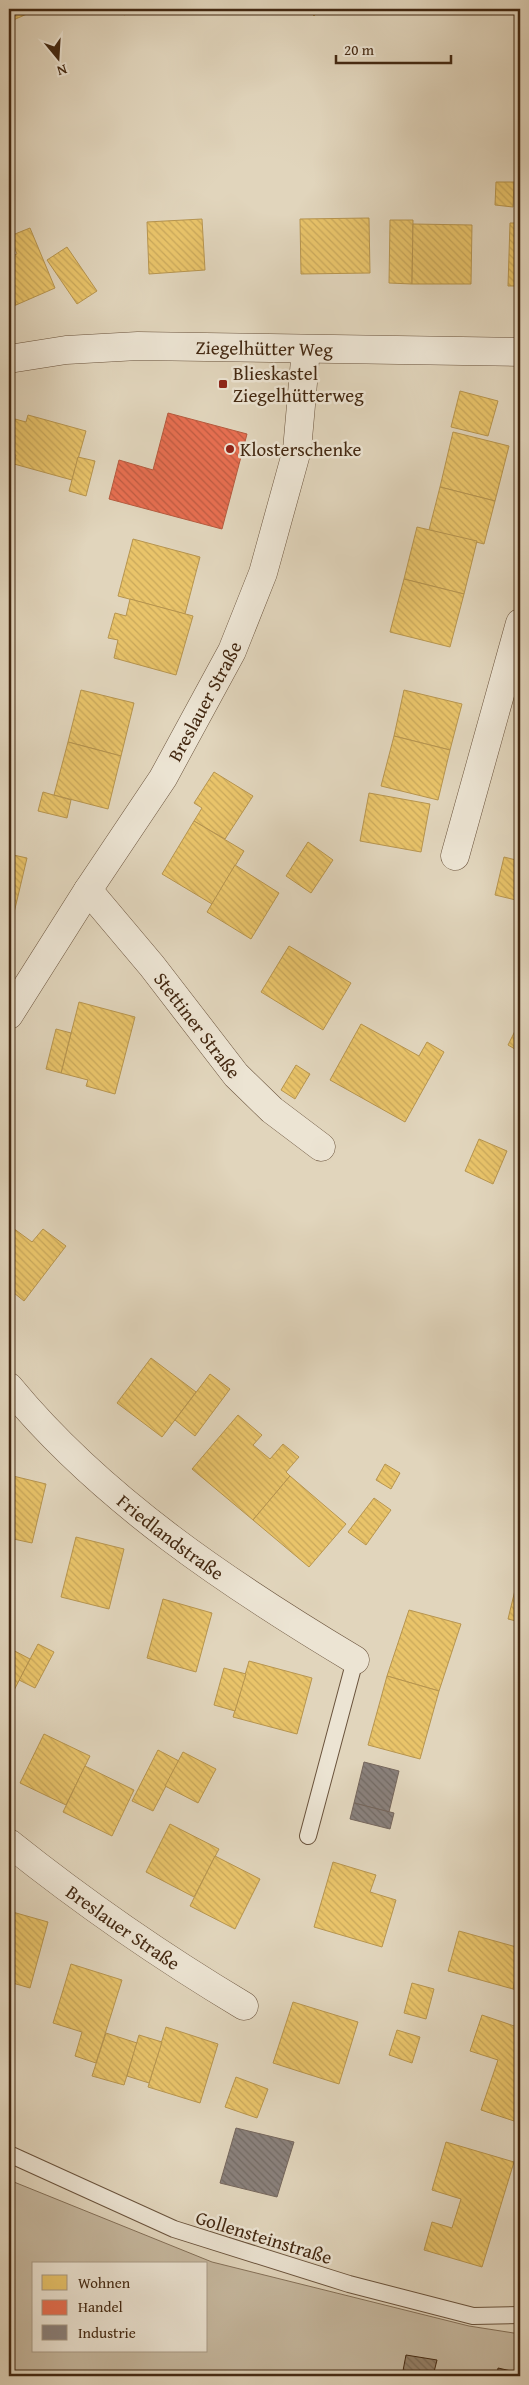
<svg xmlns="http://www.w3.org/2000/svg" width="529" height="2385" viewBox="0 0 529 2385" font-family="'Gentium Book Plus',serif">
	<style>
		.green { fill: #c6b89f; stroke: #847058; fill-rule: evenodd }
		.homes { fill: url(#homes-back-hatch); stroke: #b7954f }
		.shops { fill: url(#shops-back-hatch); stroke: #b65a3e }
		.industry { fill: url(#industry-back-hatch); stroke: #75665c }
		.building { fill: url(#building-back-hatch); stroke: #432811 }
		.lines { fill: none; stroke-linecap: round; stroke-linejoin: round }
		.lane-casing { stroke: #6a533c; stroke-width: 18 }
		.street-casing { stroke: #6a533c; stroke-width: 29 }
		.lane { stroke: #ece4d3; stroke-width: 16 }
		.street { stroke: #ece4d3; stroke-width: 28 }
		.poi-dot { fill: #8f2418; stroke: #ece4d3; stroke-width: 2 }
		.labels { text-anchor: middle; stroke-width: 5; stroke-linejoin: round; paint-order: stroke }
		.street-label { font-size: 19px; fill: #432811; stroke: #ece4d3 }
		.poi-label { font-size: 19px; fill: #432811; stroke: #ece4d3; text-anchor: start }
	</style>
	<defs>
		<pattern id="homes-back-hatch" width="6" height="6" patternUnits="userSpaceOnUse" patternTransform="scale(1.25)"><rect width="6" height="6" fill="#e9c46a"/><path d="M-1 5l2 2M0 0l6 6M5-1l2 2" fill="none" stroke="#c9a85b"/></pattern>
		<pattern id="shops-back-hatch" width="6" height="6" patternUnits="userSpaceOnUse" patternTransform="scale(1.25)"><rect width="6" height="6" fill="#e76f51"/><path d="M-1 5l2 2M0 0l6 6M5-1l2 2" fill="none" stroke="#bd5b42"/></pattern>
		<pattern id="industry-back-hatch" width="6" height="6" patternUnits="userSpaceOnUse" patternTransform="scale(1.25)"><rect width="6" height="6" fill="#8a817c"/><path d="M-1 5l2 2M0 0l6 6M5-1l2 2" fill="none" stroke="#726a64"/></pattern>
		<pattern id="building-back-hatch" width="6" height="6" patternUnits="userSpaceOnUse" patternTransform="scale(1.25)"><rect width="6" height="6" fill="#95826a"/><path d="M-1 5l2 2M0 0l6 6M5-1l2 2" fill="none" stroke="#7b6a56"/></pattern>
	</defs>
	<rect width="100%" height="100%" fill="#e1d5bc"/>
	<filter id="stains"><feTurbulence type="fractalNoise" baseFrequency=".004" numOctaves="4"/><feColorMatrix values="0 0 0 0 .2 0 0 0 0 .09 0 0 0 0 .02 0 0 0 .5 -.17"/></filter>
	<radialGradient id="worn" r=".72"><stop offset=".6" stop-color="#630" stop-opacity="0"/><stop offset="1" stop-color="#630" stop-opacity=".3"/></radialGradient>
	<!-- green -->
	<path class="green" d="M 9,2180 L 212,2262 L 469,2326 L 520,2334 L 520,2376 L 9,2376 ZM 34,2264 L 206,2264 L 206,2351 L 34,2351 Z"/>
	<!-- homes -->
	<g class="homes">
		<path d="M 9,9 L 38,9 L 9,22 Z"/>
		<path d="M 122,9 L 138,9 L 124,15 Z"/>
		<path d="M 307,9 L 321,9 L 314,16 Z"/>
		<path d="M 496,182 L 514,182 L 513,207 L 495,205 Z"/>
		<path d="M 369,218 L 370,273 L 301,274 L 300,219 Z"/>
		<path d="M 202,219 L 205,270 L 149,274 L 147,222 Z"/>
		<path d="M 390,220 L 413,220 L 412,284 L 389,283 Z"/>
		<path d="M 510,223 L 520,223 L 520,286 L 508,286 Z"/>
		<path d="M 413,224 L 472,225 L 471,284 L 412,284 Z"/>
		<path d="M 30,228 L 55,288 L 16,305 L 9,287 L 9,257 L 17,254 L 10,236 Z"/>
		<path d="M 67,247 L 97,291 L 77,304 L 47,260 Z"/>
		<path d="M 9,287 L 16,305 L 9,308 Z"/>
		<path d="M 460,391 L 498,401 L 488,436 L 451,427 Z"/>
		<path d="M 28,415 L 86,431 L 72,480 L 14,464 L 16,455 L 9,453 L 9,441 L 15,419 L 26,422 Z"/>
		<path d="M 453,432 L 509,446 L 495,501 L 440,487 Z"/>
		<path d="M 78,457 L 95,461 L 86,496 L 69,491 Z"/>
		<path d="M 440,487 L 495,501 L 484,544 L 429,530 Z"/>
		<path d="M 417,527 L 477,541 L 464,594 L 404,579 Z"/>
		<path d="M 133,539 L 200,557 L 185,614 L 118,596 Z"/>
		<path d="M 404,579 L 464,594 L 450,647 L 390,632 Z"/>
		<path d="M 130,599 L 193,616 L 176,675 L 114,658 L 118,640 L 108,638 L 115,613 L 126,616 Z"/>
		<path d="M 81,690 L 134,703 L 121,756 L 68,742 Z"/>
		<path d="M 404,690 L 462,704 L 450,750 L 394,736 Z"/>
		<path d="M 394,736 L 450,750 L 438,800 L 381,786 Z"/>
		<path d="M 68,742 L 121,756 L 108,809 L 54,795 Z"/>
		<path d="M 214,772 L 253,796 L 225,839 L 194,821 L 202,808 L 194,803 Z"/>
		<path d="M 43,792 L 71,800 L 67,818 L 38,811 Z"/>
		<path d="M 369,793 L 430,804 L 421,852 L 360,841 Z"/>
		<path d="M 194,821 L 244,851 L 212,904 L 162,874 Z"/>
		<path d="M 308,842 L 333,860 L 311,893 L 286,876 Z"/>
		<path d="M 9,854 L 27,858 L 13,917 L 9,916 Z"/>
		<path d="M 504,857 L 520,861 L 520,901 L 495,895 Z"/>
		<path d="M 235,865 L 279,893 L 251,939 L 207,912 Z"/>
		<path d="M 289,946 L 351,983 L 323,1030 L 261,992 Z"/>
		<path d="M 79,1002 L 135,1017 L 115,1094 L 86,1086 L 88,1080 L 61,1073 Z"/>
		<path d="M 520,1021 L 520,1052 L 508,1045 Z"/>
		<path d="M 361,1024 L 419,1056 L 427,1042 L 444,1052 L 405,1122 L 330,1080 Z"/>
		<path d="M 56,1029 L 71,1033 L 61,1073 L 46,1069 Z"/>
		<path d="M 296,1065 L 310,1074 L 295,1099 L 281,1090 Z"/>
		<path d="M 479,1139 L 507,1151 L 493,1184 L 465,1171 Z"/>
		<path d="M 13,1228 L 32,1242 L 43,1229 L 66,1246 L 24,1301 L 9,1289 L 9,1233 Z"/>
		<path d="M 151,1358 L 196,1392 L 162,1437 L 117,1403 Z"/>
		<path d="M 210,1374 L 230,1389 L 195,1436 L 175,1420 Z"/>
		<path d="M 238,1415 L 262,1435 L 253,1445 L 270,1459 L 283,1444 L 299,1457 L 286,1472 L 290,1476 L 253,1520 L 192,1469 Z"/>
		<path d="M 385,1464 L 400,1473 L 391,1489 L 376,1480 Z"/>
		<path d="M 9,1475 L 46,1484 L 32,1543 L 9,1538 Z"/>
		<path d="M 290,1476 L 346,1524 L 309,1567 L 253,1520 Z"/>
		<path d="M 374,1498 L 391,1510 L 366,1545 L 348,1532 Z"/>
		<path d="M 76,1537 L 124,1549 L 109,1609 L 61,1597 Z"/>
		<path d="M 517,1582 L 520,1583 L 520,1622 L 508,1619 Z"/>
		<path d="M 163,1599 L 212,1613 L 196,1672 L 147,1658 Z"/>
		<path d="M 409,1610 L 461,1624 L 439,1691 L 387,1676 Z"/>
		<path d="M 38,1644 L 54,1652 L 35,1688 L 19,1680 Z"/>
		<path d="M 9,1648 L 30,1659 L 9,1700 Z"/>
		<path d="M 249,1661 L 312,1678 L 297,1734 L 233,1717 Z"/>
		<path d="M 224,1668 L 246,1674 L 235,1711 L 214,1705 Z"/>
		<path d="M 387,1676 L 439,1691 L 420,1759 L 368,1745 Z"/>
		<path d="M 44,1734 L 90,1756 L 66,1805 L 20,1783 Z"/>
		<path d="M 158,1750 L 179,1761 L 153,1811 L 132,1801 Z"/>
		<path d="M 183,1752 L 216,1769 L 198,1803 L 165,1786 Z"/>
		<path d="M 85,1766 L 134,1790 L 112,1836 L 63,1812 Z"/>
		<path d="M 170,1824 L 219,1849 L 194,1897 L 146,1872 Z"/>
		<path d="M 215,1856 L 260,1879 L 235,1929 L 190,1906 Z"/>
		<path d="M 333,1862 L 376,1875 L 370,1892 L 396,1900 L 382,1947 L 314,1927 Z"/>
		<path d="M 9,1911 L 48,1922 L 30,1988 L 9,1982 Z"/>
		<path d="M 459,1931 L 520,1948 L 520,1963 L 513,1989 L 448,1971 Z"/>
		<path d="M 520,1963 L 520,1992 L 513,1989 Z"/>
		<path d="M 71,1964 L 122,1980 L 96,2063 L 75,2056 L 82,2032 L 53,2023 Z"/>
		<path d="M 412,1983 L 434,1989 L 426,2019 L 404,2013 Z"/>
		<path d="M 293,2002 L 358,2022 L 339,2084 L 273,2063 Z"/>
		<path d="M 482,2015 L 520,2028 L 520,2123 L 481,2110 L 498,2060 L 470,2051 Z"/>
		<path d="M 166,2027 L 218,2044 L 200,2103 L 148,2087 Z"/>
		<path d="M 397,2030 L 420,2037 L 412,2063 L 389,2055 Z"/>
		<path d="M 106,2033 L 137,2043 L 124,2085 L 92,2076 Z"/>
		<path d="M 139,2035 L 162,2042 L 149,2083 L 127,2076 Z"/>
		<path d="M 236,2077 L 268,2089 L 257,2118 L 225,2107 Z"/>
		<path d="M 446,2142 L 514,2162 L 482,2267 L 424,2250 L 432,2222 L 452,2228 L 461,2199 L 432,2190 Z"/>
	</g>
	<!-- shops -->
	<path class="shops" d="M 168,413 L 247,434 L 222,529 L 109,499 L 119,460 L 153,470 Z"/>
	<!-- industry -->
	<g class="industry">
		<path d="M 364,1762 L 399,1771 L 389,1812 L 354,1803 Z"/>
		<path d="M 354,1803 L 394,1813 L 390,1829 L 350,1819 Z"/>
		<path d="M 236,2128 L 294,2142 L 277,2197 L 220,2183 Z"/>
	</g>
	<!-- building -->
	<g class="building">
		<path d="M 406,2355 L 437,2360 L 433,2376 L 402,2376 Z"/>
		<path d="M 498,2368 L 520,2373 L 520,2376 L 497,2376 Z"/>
	</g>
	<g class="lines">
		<!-- lane casing -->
		<g class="lane-casing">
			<g id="lane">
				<path d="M 308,1836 L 355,1660"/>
				<path d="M 9,2154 L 174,2229 L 349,2284 L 473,2316 L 520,2315"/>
			</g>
		</g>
		<!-- street casing -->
		<g class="street-casing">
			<g id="street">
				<path id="s1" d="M 9,359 L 66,350 L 138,346 L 520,352"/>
				<path d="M 455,856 L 520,623"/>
				<path id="s2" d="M 88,890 L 152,966 L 236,1075 L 272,1110 L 321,1147"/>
				<path id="s3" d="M 9,1015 L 88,890 L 163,778 L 232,651 L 263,573 L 297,450 L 306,349"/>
				<path id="s4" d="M 9,1387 C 102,1500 230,1585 355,1660"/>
				<path id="s5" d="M 9,1843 C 84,1903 162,1957 244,2006"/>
			</g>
		</g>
		<!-- lane -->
		<use href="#lane" class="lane"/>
		<!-- street -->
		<use href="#street" class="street"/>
	</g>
	<!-- markers -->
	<g class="poi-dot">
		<rect x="218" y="379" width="10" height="10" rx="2.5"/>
		<circle cx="230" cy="449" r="5"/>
	</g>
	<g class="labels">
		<!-- street labels -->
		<g class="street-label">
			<text dy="7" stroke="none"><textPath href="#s1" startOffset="256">Ziegelhütter Weg</textPath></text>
			<text dy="7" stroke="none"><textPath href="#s3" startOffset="370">Breslauer Straße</textPath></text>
			<text dy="7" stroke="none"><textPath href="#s2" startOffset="174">Stettiner Straße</textPath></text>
			<text dy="7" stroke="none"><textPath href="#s4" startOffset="221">Friedlandstraße</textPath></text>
			<text dy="7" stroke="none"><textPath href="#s5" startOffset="142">Breslauer Straße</textPath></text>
			<text transform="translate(264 2237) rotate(17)" y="7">Gollensteinstraße</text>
		</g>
		<!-- poi labels -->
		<g class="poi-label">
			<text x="233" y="380">Blieskastel<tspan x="233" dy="22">Ziegelhütterweg</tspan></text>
			<text x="240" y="456">Klosterschenke</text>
		</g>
	</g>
	<!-- margin -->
	<rect width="529" height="2385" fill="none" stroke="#e1d5bc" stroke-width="30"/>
	<rect x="10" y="10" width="509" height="2365" fill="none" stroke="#432811" stroke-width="2.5"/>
	<rect x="15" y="15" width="499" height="2355" fill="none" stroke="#432811"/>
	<!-- legend -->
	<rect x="32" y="2262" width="175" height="90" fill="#ece4d3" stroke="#a89985"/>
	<rect x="42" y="2275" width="25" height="15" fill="#e9c46a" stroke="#a89985"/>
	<text x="78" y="2288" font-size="15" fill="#432811">Wohnen</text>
	<rect x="42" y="2300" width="25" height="15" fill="#e76f51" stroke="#a89985"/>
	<text x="78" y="2312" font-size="15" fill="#432811">Handel</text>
	<rect x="42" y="2325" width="25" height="15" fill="#8a817c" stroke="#a89985"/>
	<text x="78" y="2338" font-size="15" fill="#432811">Industrie</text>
	<!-- north arrow -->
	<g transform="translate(58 58) rotate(162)" stroke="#ece4d3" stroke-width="4" paint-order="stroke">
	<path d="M0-4L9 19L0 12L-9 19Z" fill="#432811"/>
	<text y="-8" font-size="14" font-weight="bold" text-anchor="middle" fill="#432811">N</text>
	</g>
	<!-- scale -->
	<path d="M336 55v8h115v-8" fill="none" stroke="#432811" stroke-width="2.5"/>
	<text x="344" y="55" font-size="15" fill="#432811" stroke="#ece4d3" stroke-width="4" paint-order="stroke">20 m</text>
	<rect width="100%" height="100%" filter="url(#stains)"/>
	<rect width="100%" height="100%" fill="url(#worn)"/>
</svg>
